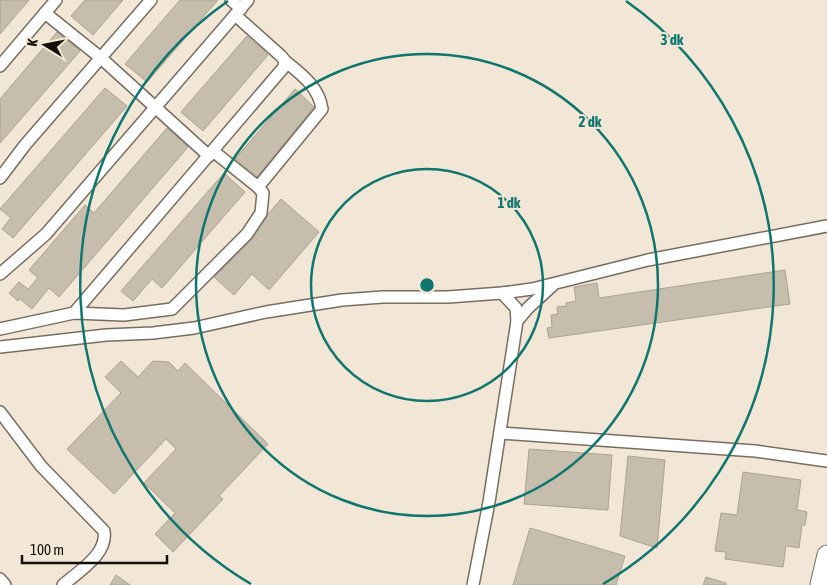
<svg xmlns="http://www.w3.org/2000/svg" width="827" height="585" viewBox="0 0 827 585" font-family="'Asap Condensed',sans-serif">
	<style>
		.building { fill: #c7bdad; stroke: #aba292 }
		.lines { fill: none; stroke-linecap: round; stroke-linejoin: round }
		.minor-casing { stroke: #776e60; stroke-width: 14 }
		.primary-casing { stroke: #776e60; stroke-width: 21 }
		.minor { stroke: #fff; stroke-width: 11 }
		.primary { stroke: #fff; stroke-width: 19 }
		.ring { fill: none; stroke: #0f766e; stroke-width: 2.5 }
		.centre { fill: #0f766e; stroke: #f2e7d7; stroke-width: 2.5 }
		.ring-label { font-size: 15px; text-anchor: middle; font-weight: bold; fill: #0f766e; stroke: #f2e7d7; stroke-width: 4; stroke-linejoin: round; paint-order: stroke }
	</style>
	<rect width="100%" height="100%" fill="#f2e7d7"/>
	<!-- building -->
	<g class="building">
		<path d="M 0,0 L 29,0 L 0,34 Z"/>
		<path d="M 85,0 L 123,0 L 93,35 L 71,16 Z"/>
		<path d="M 180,0 L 218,0 L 147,82 L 125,64 Z"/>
		<path d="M 57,32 L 80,51 L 0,143 L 0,99 Z"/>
		<path d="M 247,36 L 268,55 L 203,131 L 181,112 Z"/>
		<path d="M 105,88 L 127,106 L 13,238 L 2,229 L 11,218 L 0,209 Z"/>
		<path d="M 295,89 L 314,107 L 257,177 L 235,159 Z"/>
		<path d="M 167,128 L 188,147 L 59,297 L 49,288 L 32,309 L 20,299 L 18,301 L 9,293 L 19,282 L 28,289 L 38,278 L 29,270 L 85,205 L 94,213 Z"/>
		<path d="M 224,173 L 245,192 L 162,288 L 152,279 L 133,301 L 121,291 Z"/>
		<path d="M 281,199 L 319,232 L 269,290 L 252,274 L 234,295 L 214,277 L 252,239 L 268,214 Z"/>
		<path d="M 785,270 L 790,304 L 549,338 L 547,328 L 552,327 L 551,315 L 558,314 L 557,307 L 566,306 L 566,303 L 576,301 L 574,287 L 597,283 L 599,298 Z"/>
		<path d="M 121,361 L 138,377 L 153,361 L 169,362 L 178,371 L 185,363 L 268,444 L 219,496 L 223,499 L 173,552 L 155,534 L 175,513 L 144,483 L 176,449 L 166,439 L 114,494 L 67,449 L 121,393 L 105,377 Z"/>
		<path d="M 529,449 L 612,455 L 608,510 L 524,504 Z"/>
		<path d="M 628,456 L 665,460 L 657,548 L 620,536 Z"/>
		<path d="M 743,472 L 801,480 L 797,510 L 807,512 L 805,525 L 802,525 L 799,548 L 786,546 L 783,567 L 725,559 L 726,552 L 715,551 L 721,513 L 737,515 Z"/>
		<path d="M 530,528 L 625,556 L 616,585 L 513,585 Z"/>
		<path d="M 116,575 L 130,585 L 110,585 Z"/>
		<path d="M 706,577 L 726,583 L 726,585 L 703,585 Z"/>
	</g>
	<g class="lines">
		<!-- minor casing -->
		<g class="minor-casing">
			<g id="minor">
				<path d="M 231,0 L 241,9"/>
				<path d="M 45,13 L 101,58 L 209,156"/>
				<path d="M 0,66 L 56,0"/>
				<path d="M 0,178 L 25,145 L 151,0"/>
				<path d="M 258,187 L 322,109 C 319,87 301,74 285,61"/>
				<path d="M 0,274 L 46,234 L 248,0"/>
				<path d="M 74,313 L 284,67 L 285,61 L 281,56 L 235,15"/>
				<path d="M 517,321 L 528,308 L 553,285"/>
				<path d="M 0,329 L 74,313 L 124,315 L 172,309 L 247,234 L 261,213 L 263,193 L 258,187 L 213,151"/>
				<path d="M 0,347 L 106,335 L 153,333 L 194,328 L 266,312 L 342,300 L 383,297 L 448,297 L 502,293 L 532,289 L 648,260 L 827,226"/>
				<path d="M 0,412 L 41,466 L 104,531 C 108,554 79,571 63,585"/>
				<path d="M 500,433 L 755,451 L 827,461"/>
				<path d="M 0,579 L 5,585"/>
				<path d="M 473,585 L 489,502 L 517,321 L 516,308 L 502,293"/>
			</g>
		</g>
		<!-- primary casing -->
		<g class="primary-casing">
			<path id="primary" d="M 820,585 L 827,555"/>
		</g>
		<!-- minor -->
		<use href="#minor" class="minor"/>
		<!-- primary -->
		<use href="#primary" class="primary"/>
	</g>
	<!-- distance rings -->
	<g class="ring">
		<circle cx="427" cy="285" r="116"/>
		<circle cx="427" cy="285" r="231"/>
		<path d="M251 584A347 347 0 0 1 228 1M626 1A347 347 0 0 1 603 584"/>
	</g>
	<circle cx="427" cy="285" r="8" class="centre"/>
	<g class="ring-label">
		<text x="672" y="45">3 dk</text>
		<text x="590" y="127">2 dk</text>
		<text x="509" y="208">1 dk</text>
	</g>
	<!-- north arrow -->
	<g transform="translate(45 45) rotate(280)" stroke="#f2e7d7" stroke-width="4" paint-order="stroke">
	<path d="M0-4L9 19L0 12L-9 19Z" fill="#130f0a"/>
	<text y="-8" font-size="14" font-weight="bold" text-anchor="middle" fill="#130f0a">K</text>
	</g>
	<!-- scale -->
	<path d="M22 555v8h145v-8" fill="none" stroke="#130f0a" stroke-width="2.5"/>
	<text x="30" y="555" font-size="15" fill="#130f0a" stroke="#f2e7d7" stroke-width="4" paint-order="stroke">100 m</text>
</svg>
